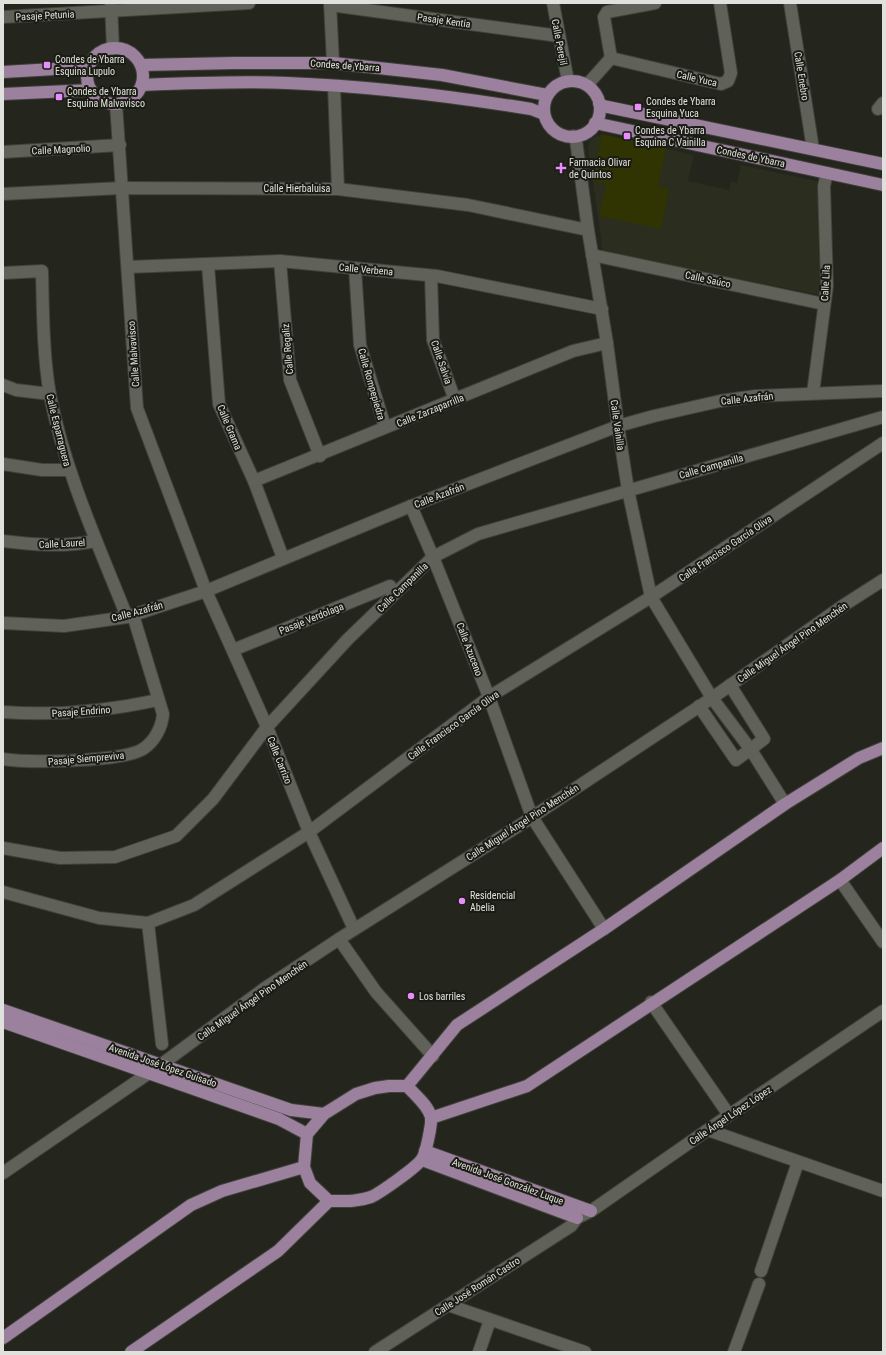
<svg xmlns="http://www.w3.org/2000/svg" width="886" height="1355" viewBox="0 0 886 1355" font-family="'Roboto Condensed',sans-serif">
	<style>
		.built { fill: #2b2d1f }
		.green { fill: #2f3402 }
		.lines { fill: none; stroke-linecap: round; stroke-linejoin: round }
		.minor-casing { stroke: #40413a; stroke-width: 14 }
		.major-casing { stroke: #40413a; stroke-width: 14 }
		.minor { stroke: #606158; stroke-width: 12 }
		.major { stroke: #9b819e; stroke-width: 12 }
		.poi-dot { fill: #e98dfe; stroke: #1a1c14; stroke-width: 1.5 }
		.labels { text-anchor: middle; stroke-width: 4; stroke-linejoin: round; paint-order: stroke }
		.street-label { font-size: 10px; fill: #e0e1dc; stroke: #1a1c14 }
		.poi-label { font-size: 10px; fill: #e0e1dc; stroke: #1a1c14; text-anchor: start }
	</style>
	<rect width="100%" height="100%" fill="#24251d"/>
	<!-- built -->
	<path class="built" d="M 602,134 L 694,155 L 688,181 L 729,190 L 731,182 L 737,183 L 741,165 L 817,181 L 820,295 L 603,252 L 588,147 L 589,142 L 593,138 Z"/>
	<!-- green -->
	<path class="green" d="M 602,134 L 666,148 L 658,186 L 669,189 L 661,229 L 599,216 L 606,184 L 592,181 Z"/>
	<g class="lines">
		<!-- minor casing -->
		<g class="minor-casing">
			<g id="minor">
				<path d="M 330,3 L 333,63"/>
				<path d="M 553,3 L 568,81"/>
				<path d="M 790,3 L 813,149"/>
				<path d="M 111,4 L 113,49"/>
				<path d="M 330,5 L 559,36"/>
				<path d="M 3,17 L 249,3"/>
				<path d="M 611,58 L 721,84 L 728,81 L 731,73 L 720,3"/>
				<path d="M 611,58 L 604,17 L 607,12 L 655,3"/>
				<path d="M 587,85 L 611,58"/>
				<path d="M 334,86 L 338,189"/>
				<path d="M 116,104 L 137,408 L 206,591 L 267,727 L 309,832 L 354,929"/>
				<path d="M 878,109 L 883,103"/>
				<path d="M 573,136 L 576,140 L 588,230 L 607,343 L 618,426 L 628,490 L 651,597 L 712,698 L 751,750 L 785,804"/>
				<path d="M 3,152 L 120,145"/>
				<path d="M 3,194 L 121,188 L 338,189 L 468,205 L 588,230"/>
				<path d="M 592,255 L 824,304"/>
				<path d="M 280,261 L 290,380 L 320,456"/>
				<path d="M 208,265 L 219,404 L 254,481 L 283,558"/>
				<path d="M 128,267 L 280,261 L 437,276 L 602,309"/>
				<path d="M 355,268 L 360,345 L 385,427"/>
				<path d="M 3,273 L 42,271 C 43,312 43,355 50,395 C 65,472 98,544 127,617"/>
				<path d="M 431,276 L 433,340 L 455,400"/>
				<path d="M 3,385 L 16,390 L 50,394"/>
				<path d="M 813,393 L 827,286 L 824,186 L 827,173"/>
				<path d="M 3,464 L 42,470 L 69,470"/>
				<path d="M 254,481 L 573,351 L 607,343"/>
				<path d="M 411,506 L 433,557 L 489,697 L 532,817 L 604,929"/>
				<path d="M 3,541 C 36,545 63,547 96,541"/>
				<path d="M 3,623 L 64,626 L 127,617 L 206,591 L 411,506 L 618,426 L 654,416 L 720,401 L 756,396 L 883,391"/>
				<path d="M 233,650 L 390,586"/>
				<path d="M 699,706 L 736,760 L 764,739 L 730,685"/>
				<path d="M 3,712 C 55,716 107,711 158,700"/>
				<path d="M 3,759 C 29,763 122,762 143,749 C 155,741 162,727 163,714 L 133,615"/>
				<path d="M 3,848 L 60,858 L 115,857 L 176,836 L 213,799 L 267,727 L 348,639 L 433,557 L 478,534 L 883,417"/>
				<path d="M 840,880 L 883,942"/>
				<path d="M 3,892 L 99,918 L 148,923 L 194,905 L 309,832 L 489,697 L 651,597 L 883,443"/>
				<path d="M 148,923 L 162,1044"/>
				<path d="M 339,939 L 376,992 L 433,1056"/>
				<path d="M 651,1002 L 729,1115"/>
				<path d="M 162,1064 L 265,988 L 339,939 L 520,825 L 712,698 L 844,605 L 883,580"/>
				<path d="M 708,1130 L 883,1191"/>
				<path d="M 3,1173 L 149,1073"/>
				<path d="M 761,1271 L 798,1162"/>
				<path d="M 448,1305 L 585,1352"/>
				<path d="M 375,1352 L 571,1226 L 577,1218 L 591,1211 L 719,1122 L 883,1011"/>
				<path d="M 479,1352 L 490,1320"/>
				<path d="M 734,1352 L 759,1284"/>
			</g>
		</g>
		<!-- major casing -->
		<g class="major-casing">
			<g id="major">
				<circle cx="115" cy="76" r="28"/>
				<path d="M 141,65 L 234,63 L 333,63 L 442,75 L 547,95"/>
				<path d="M 3,72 L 89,67"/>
				<circle cx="572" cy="109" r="28"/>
				<path d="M 142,85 C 190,83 239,81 287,83 C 369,86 450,96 531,109 L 544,114"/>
				<path d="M 3,94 L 91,90"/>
				<path d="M 599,103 L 603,106 L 883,164"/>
				<path d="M 595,123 L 883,185"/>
				<path d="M 3,1010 L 291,1110 L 324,1114"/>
				<path d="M 3,1022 L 279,1119 L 307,1134"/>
				<path d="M 389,1086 L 407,1086 C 415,1095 428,1105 431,1117 C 432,1124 426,1153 422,1159 C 417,1167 380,1193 371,1197 C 357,1202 343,1201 329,1201 L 310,1183 L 304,1167 L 307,1134 L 324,1114 L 356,1094 L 375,1088 Z"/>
				<path d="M 407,1086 L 457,1025 L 604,929 L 785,804 L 859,758 L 883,748"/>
				<path d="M 431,1118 L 527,1086 L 840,880 L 883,848"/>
				<path d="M 425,1151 L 591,1211"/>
				<path d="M 422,1160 L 577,1218"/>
				<path d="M 3,1338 L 191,1205 L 222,1191 L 304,1167"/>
				<path d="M 131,1352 L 278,1251 L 329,1201"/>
			</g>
		</g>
		<!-- minor -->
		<use href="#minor" class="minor"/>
		<!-- major -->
		<use href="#major" class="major"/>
	</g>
	<!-- markers -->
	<g class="poi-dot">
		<rect x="43" y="61" width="8" height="8" rx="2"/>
		<rect x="55" y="93" width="8" height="8" rx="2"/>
		<rect x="634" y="103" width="8" height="8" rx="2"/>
		<rect x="623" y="132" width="8" height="8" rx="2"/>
		<path d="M559 162h4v4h4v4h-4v4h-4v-4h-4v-4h4z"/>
		<circle cx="462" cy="901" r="4"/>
		<circle cx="411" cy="996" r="4"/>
	</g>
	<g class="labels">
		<!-- street labels -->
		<g class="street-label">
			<text transform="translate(45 15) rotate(-3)" y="4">Pasaje Petunia</text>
			<text transform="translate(444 20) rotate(8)" y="4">Pasaje Kentia</text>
			<text transform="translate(560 42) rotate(79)" y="4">Calle Perejil</text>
			<text transform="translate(345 65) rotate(4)" y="4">Condes de Ybarra</text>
			<text transform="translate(802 76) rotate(81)" y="4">Calle Enebro</text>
			<text transform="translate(697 78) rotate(13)" y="4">Calle Yuca</text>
			<text transform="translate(61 149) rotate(-3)" y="4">Calle Magnolio</text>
			<text transform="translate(751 156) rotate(12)" y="4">Condes de Ybarra</text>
			<text x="297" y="192">Calle Hierbaluisa</text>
			<text transform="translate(366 269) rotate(5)" y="4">Calle Verbena</text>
			<text transform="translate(708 279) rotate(12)" y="4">Calle Saúco</text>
			<text transform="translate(825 283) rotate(-87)" y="4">Calle Lila</text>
			<text transform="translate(287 349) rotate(-95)" y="4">Calle Regaliz</text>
			<text transform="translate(133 354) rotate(-94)" y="4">Calle Malvavisco</text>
			<text transform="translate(442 362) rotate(71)" y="4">Calle Salvia</text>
			<text transform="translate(372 384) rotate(74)" y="4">Calle Rompepiedra</text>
			<text transform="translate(747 398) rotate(-6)" y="4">Calle Azafrán</text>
			<text transform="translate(430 410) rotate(-22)" y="4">Calle Zarzaparrilla</text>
			<text transform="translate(618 425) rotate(82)" y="4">Calle Vainilla</text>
			<text transform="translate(230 427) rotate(67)" y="4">Calle Grama</text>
			<text transform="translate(59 430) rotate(76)" y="4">Calle Esparraguera</text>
			<text transform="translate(711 466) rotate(-16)" y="4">Calle Campanilla</text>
			<text transform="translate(439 495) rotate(-21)" y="4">Calle Azafrán</text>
			<text transform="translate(62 543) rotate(-3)" y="4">Calle Laurel</text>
			<text transform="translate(725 548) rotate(-34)" y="4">Calle Francisco García Oliva</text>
			<text transform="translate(402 587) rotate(-44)" y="4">Calle Campanilla</text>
			<text transform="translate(137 611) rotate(-15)" y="4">Calle Azafrán</text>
			<text transform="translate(311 618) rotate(-22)" y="4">Pasaje Verdolaga</text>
			<text transform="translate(792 642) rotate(-35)" y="4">Calle Miguel Ángel Pino Menchén</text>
			<text transform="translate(470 649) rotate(69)" y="4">Calle Azuceno</text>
			<text transform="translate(81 711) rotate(-4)" y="4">Pasaje Endrino</text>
			<text transform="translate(453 725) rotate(-36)" y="4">Calle Francisco García Oliva</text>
			<text transform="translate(86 758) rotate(-5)" y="4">Pasaje Siempreviva</text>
			<text transform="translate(280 760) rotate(68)" y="4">Calle Carrizo</text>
			<text transform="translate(522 822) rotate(-33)" y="4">Calle Miguel Ángel Pino Menchén</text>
			<text transform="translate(252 1000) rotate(-35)" y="4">Calle Miguel Ángel Pino Menchén</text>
			<text transform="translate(163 1065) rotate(19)" y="4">Avenida José López Guisado</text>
			<text transform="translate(730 1115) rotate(-34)" y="4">Calle Ángel López López</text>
			<text transform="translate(508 1181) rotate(20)" y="4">Avenida José González Luque</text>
			<text transform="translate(477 1286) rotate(-33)" y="4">Calle José Román Castro</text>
		</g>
		<!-- poi labels -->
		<g class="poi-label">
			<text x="55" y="63">Condes de Ybarra<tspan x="55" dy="12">Esquina Lupulo</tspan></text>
			<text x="67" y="95">Condes de Ybarra<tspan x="67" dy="12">Esquina Malvavisco</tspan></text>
			<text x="646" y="105">Condes de Ybarra<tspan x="646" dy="12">Esquina Yuca</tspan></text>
			<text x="635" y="134">Condes de Ybarra<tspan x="635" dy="12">Esquina C Vainilla</tspan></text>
			<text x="569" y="166">Farmacia Olivar<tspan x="569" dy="12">de Quintos</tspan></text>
			<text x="470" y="899">Residencial<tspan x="470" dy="12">Abelia</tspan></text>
			<text x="419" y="1000">Los barriles</text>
		</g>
	</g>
	<!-- border -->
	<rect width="886" height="1355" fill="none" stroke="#e0e1dc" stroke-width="8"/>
</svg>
